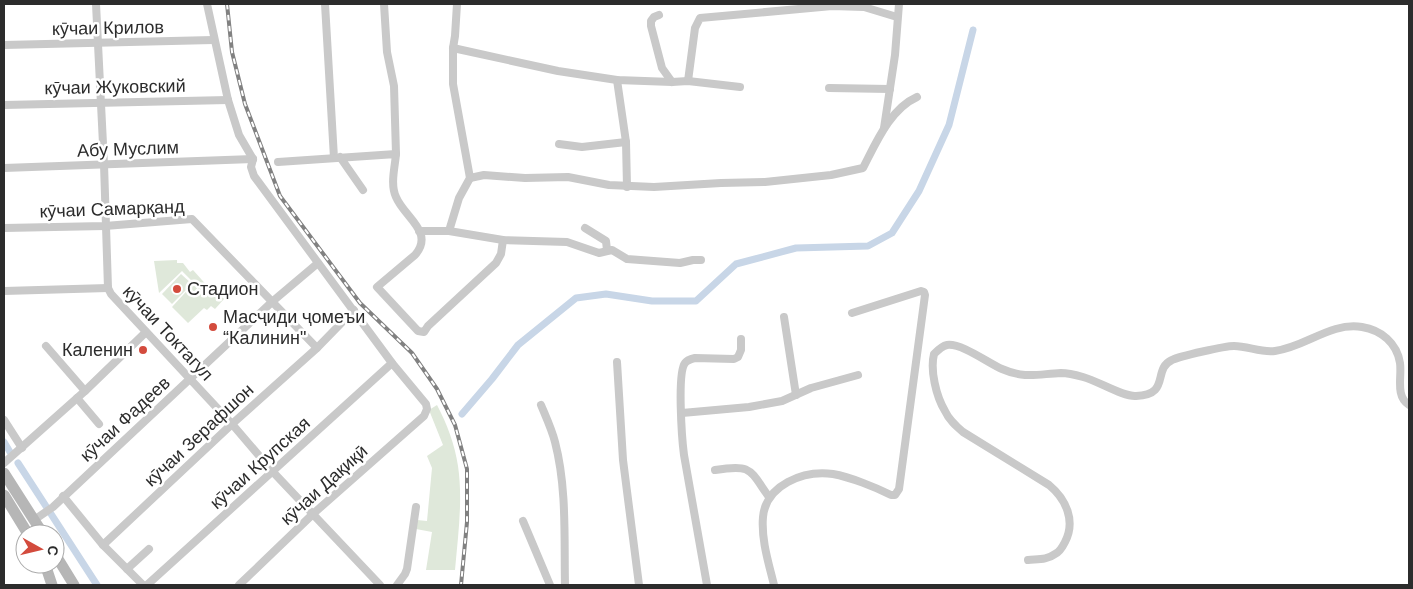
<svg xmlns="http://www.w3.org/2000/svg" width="1413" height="589" viewBox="0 0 1413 589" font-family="Arial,sans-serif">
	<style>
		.green { fill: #dfe8da }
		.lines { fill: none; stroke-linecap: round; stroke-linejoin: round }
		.canal { stroke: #c8d6e7; stroke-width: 7 }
		.minor { stroke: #c9c9c9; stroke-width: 8 }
		.secondary { stroke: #b6b6b6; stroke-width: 11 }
		.rail-casing { stroke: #818181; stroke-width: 4 }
		.rail { stroke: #fff; stroke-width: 2; stroke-dasharray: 5.5; stroke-linecap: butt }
		.poi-dot { fill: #d34b3d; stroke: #fff; stroke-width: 2 }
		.labels { text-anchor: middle; stroke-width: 5; stroke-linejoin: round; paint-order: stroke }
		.street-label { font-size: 18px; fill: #2c2c2c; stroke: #fff }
		.poi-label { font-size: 18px; fill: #2c2c2c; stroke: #fff; text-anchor: start }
	</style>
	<rect width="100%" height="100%" fill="#fff"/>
	<!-- green -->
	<g class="green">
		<path d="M 177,260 L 177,263 L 183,263 L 190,272 L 193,270 L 210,289 L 213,287 L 224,299 L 215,309 L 211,306 L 207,310 L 204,308 L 188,323 L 172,307 L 194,283 L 182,271 L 159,293 L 154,261 Z"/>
		<path d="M 181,274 L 192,284 L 172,304 L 162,294 Z"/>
		<path d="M 437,405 C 447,424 455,445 458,466 C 463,500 458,536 455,570 L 426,570 L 432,532 L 416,529 L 417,520 L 427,521 L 432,468 L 427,456 L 443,445 L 429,410 Z"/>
	</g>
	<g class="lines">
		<!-- canal -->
		<g class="canal">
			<path d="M 462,414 L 492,379 L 518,345 L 576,298 L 606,294 L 652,301 L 696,301 L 736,264 L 796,248 L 868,246 L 892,233 L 919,191 L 949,125 L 973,30"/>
			<path d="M 4,442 L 10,452"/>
			<path d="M 18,463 L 97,585"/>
		</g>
		<!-- minor -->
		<g class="minor">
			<path d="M 96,4 L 104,164 L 108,288 L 111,294 L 232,424 L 273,472 L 380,585"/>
			<path d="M 207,4 L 228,100 L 239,135 L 253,159"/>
			<path d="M 325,4 L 334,158"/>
			<path d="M 384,4 L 387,52 L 394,86 L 396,154"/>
			<path d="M 659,15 L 654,17 L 651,21 L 651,26 L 662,68 L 672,82"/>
			<path d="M 4,45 L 213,40"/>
			<path d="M 453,48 L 558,71 L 617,80 L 672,82 L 688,81 L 740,87"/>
			<path d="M 617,80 L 626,142 L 627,187"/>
			<path d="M 688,81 L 695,28 L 700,18 L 832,6 L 864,7 L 897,17"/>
			<path d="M 829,88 L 890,89"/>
			<path d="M 4,105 L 228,100"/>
			<path d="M 884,128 L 895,55 L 899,4"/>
			<path d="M 559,144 L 582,147 L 626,142"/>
			<path d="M 340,157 L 363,190"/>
			<path d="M 278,162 L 396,154 C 395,167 390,184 396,197 C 404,217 435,232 415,255 L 377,287 L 418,331 L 424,332 L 428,326 L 496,263 L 501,254 L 503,240"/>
			<path d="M 4,168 L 253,159"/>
			<path d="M 470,178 L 484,175 L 525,178 L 568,177 L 609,185 L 654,187 L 721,183 L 765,182 L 831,175 L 863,168 C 876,143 890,109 917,97"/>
			<path d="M 4,228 L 105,226 L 192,219 L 317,348"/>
			<path d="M 585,228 L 606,241 L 607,250"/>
			<path d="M 419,231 L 449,231 L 459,198 L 470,178 L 453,84 L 453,48 L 455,36 L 457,4"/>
			<path d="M 449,231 L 503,240 L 567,242 L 599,253 L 612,250 L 627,259 L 680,263 L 693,260 L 701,260"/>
			<path d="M 4,291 L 108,288"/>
			<path d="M 784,317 L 796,395"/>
			<path d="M 46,346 L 85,391"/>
			<path d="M 617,362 L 623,460 L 639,585"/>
			<path d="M 77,398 L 99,424"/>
			<path d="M 541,405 C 546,417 552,430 555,442 C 567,488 564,538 565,585"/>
			<path d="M 682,413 L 749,407 L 782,401 L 811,388 L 858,375"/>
			<path d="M 4,420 L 22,448"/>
			<path d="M 4,463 L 85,391 L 146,332"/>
			<path d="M 715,470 C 752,464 749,469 769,497"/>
			<path d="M 63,496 L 103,545 L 143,585"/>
			<path d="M 34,520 L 53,507 L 273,301 L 318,263"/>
			<path d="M 523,521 L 550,585"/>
			<path d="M 103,545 L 232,424 L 317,348 L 354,310"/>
			<path d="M 1028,560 C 1038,559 1047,560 1055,554 C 1060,552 1063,546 1065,542 C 1076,521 1066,499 1049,485 L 963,432 C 956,426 949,420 945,411 C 936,396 930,370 934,354 C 938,350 942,346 947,345 C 962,343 988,363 1002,369 C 1025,379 1038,374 1061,373 C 1068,373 1076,375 1083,377 C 1098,381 1123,397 1136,396 C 1171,395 1152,369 1172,360 C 1180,356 1225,346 1234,346 C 1248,346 1261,353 1275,351 C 1306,347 1330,322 1362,327 C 1381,330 1397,343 1400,363 C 1402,377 1395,396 1409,405"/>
			<path d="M 127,569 L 149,549"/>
			<path d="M 147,585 L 392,363"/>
			<path d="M 239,585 L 314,513 L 424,416 L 427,409 L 426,404 L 392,363 L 254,176 L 251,167 L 253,159"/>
			<path d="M 397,585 L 405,574 L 407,569 L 416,507"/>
			<path d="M 707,585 L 684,455 C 682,440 677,373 685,363 C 687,360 691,359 695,358 L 734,359 L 738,357 L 741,350 L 741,339"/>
			<path d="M 774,585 C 769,564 761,540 763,517 C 766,485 803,470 833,474 C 850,477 875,487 891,495 L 895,495 L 899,489 L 925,295 L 924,292 L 921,291 L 852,313"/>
		</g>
		<!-- secondary -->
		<g class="secondary">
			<path d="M 4,473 L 43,534"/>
			<path d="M 4,495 L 28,534"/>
			<path d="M 55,554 L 74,585"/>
			<path d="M 45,564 L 52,585"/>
		</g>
		<!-- rail casing -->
		<g class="rail-casing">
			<path id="rail" d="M 227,4 L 232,52 L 245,104 L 280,196 L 360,303 L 412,353 L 437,389 L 455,425 L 467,469 L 467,522 L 461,585"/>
		</g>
		<!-- rail -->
		<use href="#rail" class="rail"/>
	</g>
	<!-- markers -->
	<g class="poi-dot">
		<circle cx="177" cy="289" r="5"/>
		<circle cx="213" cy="327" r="5"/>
		<circle cx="143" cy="350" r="5"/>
	</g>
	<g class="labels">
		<!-- street labels -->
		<g class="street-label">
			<text transform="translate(108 28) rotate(-1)" y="6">кӯчаи Крилов</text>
			<text transform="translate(115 87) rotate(-1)" y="6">кӯчаи Жуковский</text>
			<text transform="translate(128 149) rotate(-2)" y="6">Абу Муслим</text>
			<text transform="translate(112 209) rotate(-2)" y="6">кӯчаи Самарқанд</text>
			<text transform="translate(168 333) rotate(47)" y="6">кӯчаи Токтагул</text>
			<text transform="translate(125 419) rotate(-43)" y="6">кӯчаи Фадеев</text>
			<text transform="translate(199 435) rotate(-43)" y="6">кӯчаи Зерафшон</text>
			<text transform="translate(260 463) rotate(-42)" y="6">кӯчаи Крупская</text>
			<text transform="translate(324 485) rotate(-42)" y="6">кӯчаи Дақиқӣ</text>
		</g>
		<!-- poi labels -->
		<g class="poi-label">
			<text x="187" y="295">Стадион</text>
			<text x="223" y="323">Масҷиди ҷомеъи<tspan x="223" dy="21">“Калинин"</tspan></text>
			<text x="133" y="356" text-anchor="end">Каленин</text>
		</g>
	</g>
	<!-- border -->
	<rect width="1413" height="589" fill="none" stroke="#2c2c2c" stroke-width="10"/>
	<!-- north arrow -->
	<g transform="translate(40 549) rotate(98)"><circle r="24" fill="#ffffff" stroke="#ababab"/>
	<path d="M0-4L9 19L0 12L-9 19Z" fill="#d34b3d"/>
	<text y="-8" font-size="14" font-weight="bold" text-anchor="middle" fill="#2c2c2c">С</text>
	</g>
</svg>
